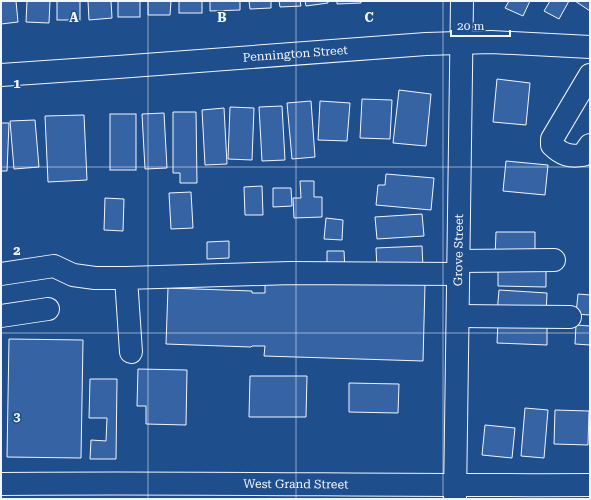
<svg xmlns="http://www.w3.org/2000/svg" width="591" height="500" viewBox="0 0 591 500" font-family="'Roboto Serif',serif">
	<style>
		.building { fill: #3563a3; stroke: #f2f6ff }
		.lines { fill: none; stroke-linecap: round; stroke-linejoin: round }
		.minor-casing { stroke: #f2f6ff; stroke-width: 24 }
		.minor { stroke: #1f4e8c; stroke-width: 22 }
		.grid { fill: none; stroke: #f2f6ff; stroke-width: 1; stroke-opacity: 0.55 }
		.labels { text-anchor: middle; stroke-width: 3; stroke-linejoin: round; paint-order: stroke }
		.street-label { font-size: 12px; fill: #f2f6ff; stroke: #1f4e8c }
		.grid-label { font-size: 13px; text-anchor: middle; font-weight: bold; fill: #f2f6ff; stroke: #1f4e8c; stroke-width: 3; stroke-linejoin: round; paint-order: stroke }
	</style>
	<rect width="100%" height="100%" fill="#1f4e8c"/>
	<!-- building -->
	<g class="building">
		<path d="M 1,1 L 16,1 L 18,22 L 1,24 Z"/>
		<path d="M 27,1 L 50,1 L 49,23 L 26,22 Z"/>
		<rect x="57" y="1" width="23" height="19"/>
		<path d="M 88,1 L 111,1 L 112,18 L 89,20 Z"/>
		<rect x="118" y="1" width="22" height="16"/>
		<path d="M 148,1 L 171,1 L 170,15 L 148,15 Z"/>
		<rect x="179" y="1" width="23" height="12"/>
		<path d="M 210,1 L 240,1 L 240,10 L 210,11 Z"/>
		<path d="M 249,1 L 271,1 L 271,8 L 250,9 Z"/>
		<path d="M 279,1 L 300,1 L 301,6 L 280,7 Z"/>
		<path d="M 305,1 L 328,1 L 328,3 L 306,6 Z"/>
		<path d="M 337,1 L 361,1 L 361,3 L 337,4 Z"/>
		<path d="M 509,1 L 530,1 L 523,16 L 505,8 Z"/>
		<path d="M 550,1 L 569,1 L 559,19 L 544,11 Z"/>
		<path d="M 575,1 L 590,1 L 590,11 Z"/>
		<path d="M 497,79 L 530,83 L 526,125 L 493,122 Z"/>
		<path d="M 399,90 L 431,94 L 426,146 L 393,143 Z"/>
		<path d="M 362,99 L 392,100 L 390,139 L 360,138 Z"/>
		<path d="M 311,101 L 315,157 L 292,159 L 287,103 Z"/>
		<path d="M 320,101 L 350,103 L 347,141 L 318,140 Z"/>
		<path d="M 282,106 L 285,160 L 262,161 L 259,107 Z"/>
		<path d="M 230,107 L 254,108 L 252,160 L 228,159 Z"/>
		<path d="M 224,108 L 227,164 L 205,165 L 202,110 Z"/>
		<path d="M 173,112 L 196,112 L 197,183 L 180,183 L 180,173 L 173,173 Z"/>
		<path d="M 164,113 L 167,168 L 145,169 L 142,114 Z"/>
		<rect x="110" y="114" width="26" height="56"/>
		<path d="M 84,115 L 87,180 L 48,182 L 45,116 Z"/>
		<path d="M 35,120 L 39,167 L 14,169 L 10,121 Z"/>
		<path d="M 1,123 L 9,123 L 7,171 L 1,171 Z"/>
		<path d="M 506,161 L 548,165 L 545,195 L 503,191 Z"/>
		<path d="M 386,174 L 434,178 L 431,210 L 376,205 L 378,185 L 385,185 Z"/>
		<path d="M 300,181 L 314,181 L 314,197 L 322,197 L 322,217 L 294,218 L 293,198 L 301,198 Z"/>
		<path d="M 262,186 L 263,215 L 245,215 L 244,187 Z"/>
		<path d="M 273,188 L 291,188 L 292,206 L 273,207 Z"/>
		<path d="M 191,192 L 193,228 L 171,229 L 169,193 Z"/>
		<path d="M 105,198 L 124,199 L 123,231 L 104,230 Z"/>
		<path d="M 422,214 L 424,236 L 377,239 L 375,217 Z"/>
		<path d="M 326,218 L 343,220 L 342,240 L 324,239 Z"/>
		<path d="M 496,232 L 535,232 L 535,257 L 495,257 Z"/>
		<path d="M 229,241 L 229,258 L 207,259 L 207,242 Z"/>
		<path d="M 422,246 L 423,267 L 377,269 L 376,248 Z"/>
		<path d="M 327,251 L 344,251 L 345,270 L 327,271 Z"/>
		<path d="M 498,268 L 546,269 L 546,287 L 498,286 Z"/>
		<path d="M 265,278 L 425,284 L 423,361 L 264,356 L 265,346 L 252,346 L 251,347 L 166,344 L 168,288 L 252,291 L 252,293 L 265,293 Z"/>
		<path d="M 499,290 L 547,293 L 546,316 L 497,313 Z"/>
		<path d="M 578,294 L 590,295 L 590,315 L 576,314 Z"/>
		<path d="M 498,322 L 547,324 L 547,345 L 497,343 Z"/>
		<path d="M 576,325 L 590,326 L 590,345 L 575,344 Z"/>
		<path d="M 9,339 L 83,340 L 81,458 L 7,457 Z"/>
		<path d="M 138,369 L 187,370 L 186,425 L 146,424 L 146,406 L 137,406 Z"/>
		<path d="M 250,376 L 307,376 L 306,417 L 249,417 Z"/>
		<path d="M 90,379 L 117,379 L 116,459 L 90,459 L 91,440 L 106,441 L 107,418 L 89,418 Z"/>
		<path d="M 349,383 L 399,384 L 398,413 L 349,412 Z"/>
		<path d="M 525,408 L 548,410 L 544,458 L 521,456 Z"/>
		<path d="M 555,410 L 589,411 L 588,445 L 554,444 Z"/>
		<path d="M 485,425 L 515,428 L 512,458 L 482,455 Z"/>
	</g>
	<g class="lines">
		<!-- minor casing -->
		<g class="minor-casing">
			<g id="minor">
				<path id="s1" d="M 1,75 L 118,67 L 426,44 L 491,42 L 590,47"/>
				<path d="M 590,75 L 552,139 L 552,145 C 562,155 570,157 583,155 L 590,145"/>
				<path d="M 459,261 L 554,260"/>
				<path d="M 1,274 L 54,266 L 73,275 L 95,278 L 126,278"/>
				<path d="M 1,316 L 48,309"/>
				<path d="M 458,316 L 570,317"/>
				<path d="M 131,352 L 126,278 L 291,273 L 458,274"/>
				<path id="s2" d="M 1,484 C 197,482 394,486 590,485"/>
				<path id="s3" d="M 455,499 L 462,1"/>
			</g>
		</g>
		<!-- minor -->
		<use href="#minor" class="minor"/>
	</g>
	<!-- grid -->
	<path class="grid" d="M 148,1 L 148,499M 296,1 L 296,499M 443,1 L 443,499M 1,167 L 590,167M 1,333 L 590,333"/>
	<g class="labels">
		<!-- street labels -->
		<g class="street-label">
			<text dy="4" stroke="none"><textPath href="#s1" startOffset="295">Pennington Street</textPath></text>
			<text dy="4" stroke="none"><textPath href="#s3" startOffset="249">Grove Street</textPath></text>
			<text dy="4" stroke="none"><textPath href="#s2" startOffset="295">West Grand Street</textPath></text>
		</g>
	</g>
	<g class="grid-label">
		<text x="74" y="22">A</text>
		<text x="222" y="22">B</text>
		<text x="369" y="22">C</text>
		<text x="17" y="88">1</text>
		<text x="17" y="255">2</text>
		<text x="17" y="421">3</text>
	</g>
	<!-- border -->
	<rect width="591" height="500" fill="none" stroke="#f2f6ff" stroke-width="4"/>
	<!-- scale -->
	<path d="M451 30v6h59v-6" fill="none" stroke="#f2f6ff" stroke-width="2"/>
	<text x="457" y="30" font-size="12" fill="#f2f6ff" stroke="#1f4e8c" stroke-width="3" paint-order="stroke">20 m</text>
</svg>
